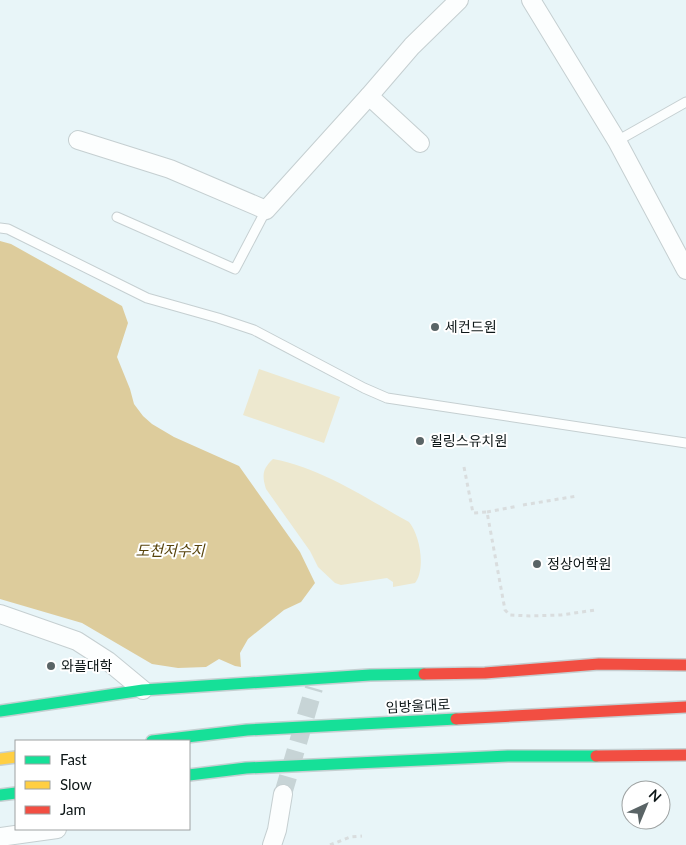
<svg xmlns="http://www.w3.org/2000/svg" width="686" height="845" viewBox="0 0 686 845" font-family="Lato,'Noto Sans KR',sans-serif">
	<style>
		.green { fill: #ede8cf }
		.water { fill: #ddcc9c }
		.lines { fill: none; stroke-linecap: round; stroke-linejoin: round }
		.street-tunnel { stroke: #c7d4d6; stroke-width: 18; stroke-dasharray: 18 9; stroke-linecap: butt }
		.lane-casing { stroke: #c5cfd1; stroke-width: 11 }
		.street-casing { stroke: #c5cfd1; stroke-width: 20 }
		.fast-casing { stroke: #c5cfd1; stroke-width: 14 }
		.slow-casing { stroke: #c5cfd1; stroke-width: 14 }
		.jam-casing { stroke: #c5cfd1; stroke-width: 14 }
		.path { stroke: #d9ddde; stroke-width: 3; stroke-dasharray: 4 4; stroke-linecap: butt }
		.lane { stroke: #fcfefe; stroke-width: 9 }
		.street { stroke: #fcfefe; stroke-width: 18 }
		.fast { stroke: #16e098; stroke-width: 11 }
		.slow { stroke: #ffcf43; stroke-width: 11 }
		.jam { stroke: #f24e42; stroke-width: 11 }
		.poi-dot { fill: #5a6466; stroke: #fff; stroke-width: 2 }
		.labels { text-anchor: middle; stroke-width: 4; stroke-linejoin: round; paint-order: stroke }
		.poi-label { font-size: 14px; fill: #0d1617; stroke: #fff; text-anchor: start }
		.street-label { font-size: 14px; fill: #0d1617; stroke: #fff }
		.water-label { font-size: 15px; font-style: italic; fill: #58440d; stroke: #fff }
	</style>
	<rect width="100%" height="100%" fill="#e8f5f8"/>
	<!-- green -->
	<g class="green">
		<path d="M 259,369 L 340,397 L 324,443 L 243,415 Z"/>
		<path d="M 273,459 C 322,468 367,499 409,522 C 420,535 426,569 415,583 L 393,587 L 393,582 L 387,578 L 341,585 L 335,583 L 318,567 L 310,551 L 266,489 C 262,476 262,469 273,459 Z"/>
	</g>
	<!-- water -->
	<path class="water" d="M 0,241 L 11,244 L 122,306 L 128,323 L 117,357 L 130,389 L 134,404 L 143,416 L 152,424 L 174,437 L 239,466 L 300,552 L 315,583 L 301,602 L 284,610 L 248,639 L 240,653 L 241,667 L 235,666 L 219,659 L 206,667 L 178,668 L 152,664 L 82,623 L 0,599 Z"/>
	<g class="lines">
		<!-- street-tunnel -->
		<path class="street-tunnel" d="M 283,794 L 314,688"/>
		<!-- lane casing -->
		<g class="lane-casing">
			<g id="lane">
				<path d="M 617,141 L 686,102"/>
				<path d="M 117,217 L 235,269 L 266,210"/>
				<path d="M 0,228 L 8,229 L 147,298 L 218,318 L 254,330 L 364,388 L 387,398 L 686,443"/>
			</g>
		</g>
		<!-- street casing -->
		<g class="street-casing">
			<g id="street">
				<path d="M 531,0 L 617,141 L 686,270"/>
				<path d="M 369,96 L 420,143"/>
				<path d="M 78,140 L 170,169 L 266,210 L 369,96 L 412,46 L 459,0"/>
				<path d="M 0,614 L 77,641 L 108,661 L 143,690"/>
				<path d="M 0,837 L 57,829"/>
				<path d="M 272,845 L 277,830 L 283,794"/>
			</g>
		</g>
		<!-- fast casing -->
		<g class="fast-casing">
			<g id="fast">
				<path d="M 0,711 L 143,690 L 370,675 L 424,674"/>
				<path d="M 152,741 L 247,730 L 456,719"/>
				<path d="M 189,775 L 246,768 L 508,756 L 596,756"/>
				<path d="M 0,795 L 16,793"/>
			</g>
		</g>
		<!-- slow casing -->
		<g class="slow-casing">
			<path id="slow" d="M 0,759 L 16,757"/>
		</g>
		<!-- jam casing -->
		<g class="jam-casing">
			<g id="jam">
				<path d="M 424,674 L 485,673 L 599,664 L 686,665"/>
				<path d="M 456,719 L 686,707"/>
				<path d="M 596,756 L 686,755"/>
			</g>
		</g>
		<!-- path -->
		<g class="path">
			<path d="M 464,467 L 473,513 L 487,512 L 505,610 L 510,615 L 530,616 L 561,615 L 595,610"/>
			<path d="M 523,505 L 577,496"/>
			<path d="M 487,512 L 518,506"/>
			<path d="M 330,845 L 350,837 L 362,836"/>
		</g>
		<!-- lane -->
		<use href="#lane" class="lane"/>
		<!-- street -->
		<use href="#street" class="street"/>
		<!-- fast -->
		<use href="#fast" class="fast"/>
		<!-- slow -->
		<use href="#slow" class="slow"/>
		<!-- jam -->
		<use href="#jam" class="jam"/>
	</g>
	<!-- markers -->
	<g class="poi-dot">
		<circle cx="435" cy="327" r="5"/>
		<circle cx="420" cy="441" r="5"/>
		<circle cx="537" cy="564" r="5"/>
		<circle cx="51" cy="666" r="5"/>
	</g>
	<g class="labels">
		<!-- poi labels -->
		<g class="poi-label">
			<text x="445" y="332">세컨드원</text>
			<text x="430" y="446">윌링스유치원</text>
			<text x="547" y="569">정상어학원</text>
			<text x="61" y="671">와플대학</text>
		</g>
		<!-- street labels -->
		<g class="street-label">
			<text transform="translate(418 706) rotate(-3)" y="5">임방울대로</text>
		</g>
		<!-- water labels -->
		<g class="water-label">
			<text x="170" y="556">도천저수지</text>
		</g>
	</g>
	<!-- legend -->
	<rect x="15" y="740" width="175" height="90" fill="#ffffff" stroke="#9ea2a2"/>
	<rect x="25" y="756" width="25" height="8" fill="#16e098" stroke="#9ea2a2"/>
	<text x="60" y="765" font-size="15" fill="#0d1617">Fast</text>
	<rect x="25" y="781" width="25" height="8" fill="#ffcf43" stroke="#9ea2a2"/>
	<text x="60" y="790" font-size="15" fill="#0d1617">Slow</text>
	<rect x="25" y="806" width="25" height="8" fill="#f24e42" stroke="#9ea2a2"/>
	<text x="60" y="815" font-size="15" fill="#0d1617">Jam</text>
	<!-- north arrow -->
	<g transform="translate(646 805) rotate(44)"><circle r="24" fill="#ffffff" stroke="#9ea2a2"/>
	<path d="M0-4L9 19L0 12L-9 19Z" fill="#5a6466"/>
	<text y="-8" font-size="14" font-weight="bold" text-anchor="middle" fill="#0d1617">N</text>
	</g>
</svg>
